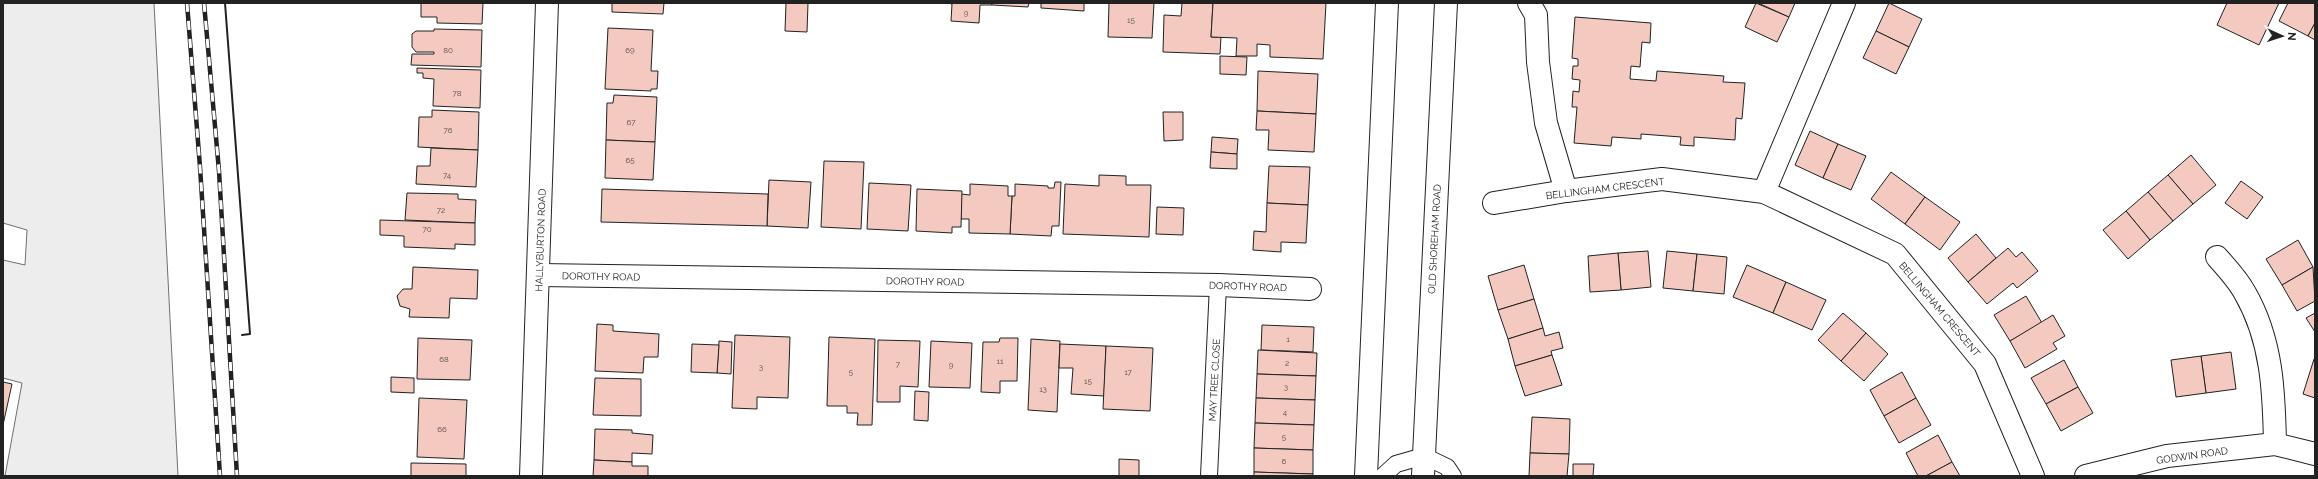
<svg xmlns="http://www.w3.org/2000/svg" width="2318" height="479" viewBox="0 0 2318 479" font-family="Raleway,sans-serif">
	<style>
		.parking { fill: #ededed; stroke: #6f6f6f }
		.building { fill: #f3c9c0; stroke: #222 }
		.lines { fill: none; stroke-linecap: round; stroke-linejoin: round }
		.service-casing { stroke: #222; stroke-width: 18 }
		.minor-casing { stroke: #222; stroke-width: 24 }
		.primary-casing { stroke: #222; stroke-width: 24 }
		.service { stroke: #fff; stroke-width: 16 }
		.minor { stroke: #fff; stroke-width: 22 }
		.primary { stroke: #fff; stroke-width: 22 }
		.rail-casing { stroke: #222; stroke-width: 4.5 }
		.rail { stroke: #fff; stroke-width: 3; stroke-dasharray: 9; stroke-linecap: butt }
		.wall { stroke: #222; stroke-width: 2 }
		.labels { text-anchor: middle; stroke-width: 3; stroke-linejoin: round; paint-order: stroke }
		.number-label { font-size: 8px; fill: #564c4a }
		.street-label { font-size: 10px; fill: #222; stroke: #fff }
	</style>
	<rect width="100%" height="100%" fill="#fff"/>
	<!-- parking -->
	<path class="parking" d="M 3,3 L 154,3 L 178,476 L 5,476 L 22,383 L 3,378 L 3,260 L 25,265 L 27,230 L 3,223 Z"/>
	<!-- building -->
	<g class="building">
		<path d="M 421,3 L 483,3 L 482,24 L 437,23 L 437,17 L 421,17 Z"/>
		<path d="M 612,3 L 664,3 L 663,14 L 612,12 Z"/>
		<path d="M 786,3 L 808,3 L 807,32 L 785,31 Z"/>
		<path d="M 947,3 L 992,3 L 992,5 L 980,5 L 979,23 L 951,21 L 952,4 Z"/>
		<path d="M 992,3 L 1029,3 L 1028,7 L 992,5 Z"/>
		<path d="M 1041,3 L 1084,3 L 1084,11 L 1041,8 Z"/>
		<path d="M 1109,3 L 1154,3 L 1152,38 L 1108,37 Z"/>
		<path d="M 1182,3 L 1213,3 L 1211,37 L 1221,37 L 1220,54 L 1163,52 L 1164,15 L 1181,16 Z"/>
		<path d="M 1213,3 L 1326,3 L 1323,59 L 1270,57 L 1270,45 L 1257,44 L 1257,56 L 1236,56 L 1237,38 L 1211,37 Z"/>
		<path d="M 1756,3 L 1789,17 L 1777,42 L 1745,27 Z"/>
		<path d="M 1758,3 L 1795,3 L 1789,17 Z"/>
		<path d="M 1889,3 L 1922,19 L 1909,47 L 1876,31 Z"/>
		<path d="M 2227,3 L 2279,3 L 2259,45 L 2217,25 Z"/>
		<path d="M 2288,3 L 2315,3 L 2315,23 L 2308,36 L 2279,21 Z"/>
		<path d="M 1575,17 L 1651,23 L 1650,43 L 1642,42 L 1640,67 L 1631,66 L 1630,79 L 1656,81 L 1657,71 L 1724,76 L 1723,82 L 1745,83 L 1742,119 L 1736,118 L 1735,140 L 1694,137 L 1694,146 L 1680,145 L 1681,137 L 1641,134 L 1641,139 L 1612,137 L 1611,146 L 1574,143 L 1577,107 L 1572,107 L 1573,91 L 1579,92 L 1580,80 L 1572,79 L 1573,66 L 1578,66 L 1578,59 L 1572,58 Z"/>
		<path d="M 2315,23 L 2315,40 L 2308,36 Z"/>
		<path d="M 608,28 L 653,30 L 651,71 L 658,71 L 657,89 L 651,89 L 651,91 L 605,89 Z"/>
		<path d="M 434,29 L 482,30 L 481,67 L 411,65 L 412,54 L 434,54 L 434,52 L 416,52 L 412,47 L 412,34 L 416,31 L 434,31 Z"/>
		<path d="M 1876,31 L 1909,47 L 1896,74 L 1863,58 Z"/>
		<path d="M 1220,56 L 1247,57 L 1246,75 L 1220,74 Z"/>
		<path d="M 417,68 L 481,70 L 480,108 L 433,106 L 434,79 L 423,78 L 423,73 L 417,73 Z"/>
		<path d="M 1258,71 L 1318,74 L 1316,114 L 1257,111 Z"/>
		<path d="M 614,95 L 657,97 L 655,142 L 606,140 L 607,103 L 613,103 Z"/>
		<path d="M 432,110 L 479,112 L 478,150 L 418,147 L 419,117 L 432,117 Z"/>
		<path d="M 1257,111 L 1316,114 L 1314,152 L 1268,150 L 1269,130 L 1256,130 Z"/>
		<path d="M 1163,112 L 1183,112 L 1183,140 L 1164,141 Z"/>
		<path d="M 1810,131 L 1838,144 L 1823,178 L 1795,165 Z"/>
		<path d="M 1212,137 L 1238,139 L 1237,154 L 1211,152 Z"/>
		<path d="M 606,140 L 655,142 L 653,180 L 605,178 Z"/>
		<path d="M 1838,144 L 1866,156 L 1851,190 L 1823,178 Z"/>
		<path d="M 431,148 L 478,150 L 476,187 L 416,184 L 417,166 L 430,166 Z"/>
		<path d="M 1211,152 L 1237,154 L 1237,169 L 1210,168 Z"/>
		<path d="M 2191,155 L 2216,185 L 2193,204 L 2168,175 Z"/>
		<path d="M 824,161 L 864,162 L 861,229 L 821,227 Z"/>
		<path d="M 1269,166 L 1310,167 L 1308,205 L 1267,203 Z"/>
		<path d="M 1891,172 L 1925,197 L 1905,224 L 1871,199 Z"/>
		<path d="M 1099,175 L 1126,176 L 1126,185 L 1151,185 L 1149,237 L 1063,234 L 1065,184 L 1099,186 Z"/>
		<path d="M 2168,175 L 2193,204 L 2173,221 L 2148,192 Z"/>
		<path d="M 769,180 L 811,182 L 808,228 L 767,226 Z"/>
		<path d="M 2241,181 L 2263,197 L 2247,219 L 2225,203 Z"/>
		<path d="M 1055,182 L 1061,182 L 1059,226 L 1052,226 L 1051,236 L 1010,234 L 1012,196 L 1015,196 L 1015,184 L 1048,186 L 1048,188 L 1054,188 Z"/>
		<path d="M 869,183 L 911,185 L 908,231 L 867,229 Z"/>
		<path d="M 970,184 L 1008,186 L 1008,196 L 1012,196 L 1010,234 L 969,233 L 969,219 L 961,219 L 961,194 L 970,195 Z"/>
		<path d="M 602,189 L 768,194 L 767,226 L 601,222 Z"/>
		<path d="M 917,189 L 962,191 L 961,227 L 952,227 L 952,233 L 916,231 Z"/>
		<path d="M 2148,192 L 2173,221 L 2150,240 L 2126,211 Z"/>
		<path d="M 407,193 L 458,194 L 458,199 L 476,200 L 475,223 L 405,220 Z"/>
		<path d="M 1925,197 L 1960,222 L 1940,250 L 1905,224 Z"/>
		<path d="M 1267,203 L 1308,205 L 1306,243 L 1281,242 L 1281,252 L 1253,250 L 1254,231 L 1266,232 Z"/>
		<path d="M 1157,207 L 1184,208 L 1183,235 L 1156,234 Z"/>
		<path d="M 2126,211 L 2150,240 L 2128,259 L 2103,230 Z"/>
		<path d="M 380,220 L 475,223 L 475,245 L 455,244 L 455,249 L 404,247 L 404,236 L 380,235 Z"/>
		<path d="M 1976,234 L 1996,258 L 1968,282 L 1948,258 Z"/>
		<path d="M 2298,240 L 2313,267 L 2282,285 L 2266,259 Z"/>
		<path d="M 2008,248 L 2016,257 L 2022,252 L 2038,271 L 2017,288 L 2013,283 L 1987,304 L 1968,282 Z"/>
		<path d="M 1648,251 L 1651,287 L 1621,290 L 1618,253 Z"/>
		<path d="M 1667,251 L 1697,254 L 1693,291 L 1663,288 Z"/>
		<path d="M 1618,253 L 1621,290 L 1590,292 L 1588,256 Z"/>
		<path d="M 1697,254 L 1727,257 L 1724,294 L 1693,291 Z"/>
		<path d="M 1524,265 L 1534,299 L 1498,310 L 1488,276 Z"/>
		<path d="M 1747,265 L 1786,282 L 1773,313 L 1733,297 Z"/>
		<path d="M 413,267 L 478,270 L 477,299 L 450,298 L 449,318 L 409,317 L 410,309 L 400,306 L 397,296 L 403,289 L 412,289 Z"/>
		<path d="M 2313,267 L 2315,301 L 2297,311 L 2282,285 Z"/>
		<path d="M 1786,282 L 1826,300 L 1812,330 L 1773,313 Z"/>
		<path d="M 2026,296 L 2042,323 L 2010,341 L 1994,315 Z"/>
		<path d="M 1534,299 L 1543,328 L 1508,339 L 1498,310 Z"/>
		<path d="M 1843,313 L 1866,333 L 1841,361 L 1818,340 Z"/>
		<path d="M 2315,313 L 2315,332 L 2306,318 Z"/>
		<path d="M 2053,315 L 2065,336 L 2053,343 L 2057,349 L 2025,368 L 2010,341 Z"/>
		<path d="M 597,324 L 613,325 L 613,331 L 659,334 L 658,357 L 644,357 L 643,373 L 595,371 Z"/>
		<path d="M 1262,325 L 1314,327 L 1313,352 L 1261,350 Z"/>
		<path d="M 1543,328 L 1545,336 L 1559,332 L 1563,348 L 1551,351 L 1552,355 L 1515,366 L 1508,339 Z"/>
		<path d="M 1866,333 L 1888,354 L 1864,381 L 1841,361 Z"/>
		<path d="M 735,335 L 790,337 L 788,398 L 757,397 L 757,409 L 732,408 Z"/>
		<path d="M 829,337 L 875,339 L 872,425 L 857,425 L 858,413 L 847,413 L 847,406 L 827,406 Z"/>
		<path d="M 418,338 L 472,340 L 470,380 L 417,379 Z"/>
		<path d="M 1000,338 L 1018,338 L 1017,381 L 1000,381 L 1000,393 L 981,392 L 983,342 L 999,342 Z"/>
		<path d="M 1031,339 L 1060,341 L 1057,412 L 1028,410 Z"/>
		<path d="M 878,340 L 920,341 L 918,387 L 900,386 L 900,402 L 877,402 Z"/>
		<path d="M 719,341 L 732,342 L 731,374 L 717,373 Z"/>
		<path d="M 931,341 L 972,343 L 970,388 L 929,387 Z"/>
		<path d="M 692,344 L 719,345 L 717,373 L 691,372 Z"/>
		<path d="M 1060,344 L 1106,346 L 1104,396 L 1071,394 L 1073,368 L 1059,368 Z"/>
		<path d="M 1106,346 L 1153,348 L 1150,411 L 1103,409 Z"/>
		<path d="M 1258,350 L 1317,353 L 1316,376 L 1257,374 Z"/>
		<path d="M 2231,352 L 2236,389 L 2206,393 L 2201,356 Z"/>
		<path d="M 1552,355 L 1562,385 L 1525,396 L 1515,366 Z"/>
		<path d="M 2201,356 L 2206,393 L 2176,397 L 2171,360 Z"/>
		<path d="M 2314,359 L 2315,359 L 2315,398 L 2303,394 Z"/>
		<path d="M 2064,360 L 2078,387 L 2046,404 L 2031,378 Z"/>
		<path d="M 1902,372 L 1916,398 L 1884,416 L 1870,390 Z"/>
		<path d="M 1257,374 L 1316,376 L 1315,400 L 1256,398 Z"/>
		<path d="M 391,377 L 414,378 L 414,393 L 391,392 Z"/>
		<path d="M 595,378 L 641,379 L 641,416 L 593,415 Z"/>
		<path d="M 3,382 L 12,384 L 3,425 Z"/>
		<path d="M 2078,387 L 2093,413 L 2061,431 L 2046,404 Z"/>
		<path d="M 915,391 L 929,392 L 928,421 L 914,420 Z"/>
		<path d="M 419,398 L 467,400 L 464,459 L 417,457 Z"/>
		<path d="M 1256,398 L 1315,400 L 1314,425 L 1255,423 Z"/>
		<path d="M 1916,398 L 1931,425 L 1899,443 L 1884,416 Z"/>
		<path d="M 1532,417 L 1570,419 L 1569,454 L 1530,453 Z"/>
		<path d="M 1255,423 L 1314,425 L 1313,450 L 1254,448 Z"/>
		<path d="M 595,429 L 632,430 L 632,433 L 653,435 L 652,454 L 632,453 L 632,462 L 594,460 Z"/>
		<path d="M 1938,435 L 1952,462 L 1926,476 L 1918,476 L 1906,453 Z"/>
		<path d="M 1254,448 L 1313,450 L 1313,474 L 1254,472 Z"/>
		<path d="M 1530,453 L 1569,454 L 1567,476 L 1529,476 Z"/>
		<path d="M 1119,459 L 1139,460 L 1139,476 L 1119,476 Z"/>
		<path d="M 594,460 L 632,462 L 632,466 L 648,466 L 648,476 L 593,476 Z"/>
		<path d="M 1952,462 L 1960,476 L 1926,476 Z"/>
		<path d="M 411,463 L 466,464 L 466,476 L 411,476 Z"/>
		<path d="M 1573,464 L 1594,464 L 1593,476 L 1573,476 Z"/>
		<path d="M 1254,472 L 1313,474 L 1313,476 L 1254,476 Z"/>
	</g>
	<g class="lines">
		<!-- service casing -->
		<g class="service-casing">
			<g id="service">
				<path d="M 1209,476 L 1218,285"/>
				<path d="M 1383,476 L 1396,464 L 1424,456 L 1447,467 L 1453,476"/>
			</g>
		</g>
		<!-- minor casing -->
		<g class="minor-casing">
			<g id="minor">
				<path d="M 1529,3 L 1536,15 L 1538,62 L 1546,123 L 1566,191"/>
				<path d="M 1764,192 L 1844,3"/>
				<path d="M 1494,203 L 1566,191 L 1662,179 L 1764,192 L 1895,254 L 1985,364 L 2033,476"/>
				<path d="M 2217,257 C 2227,268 2238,280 2245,293 C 2272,340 2274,391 2275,444"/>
				<path d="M 539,275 L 1218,285 L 1310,289"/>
				<path d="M 531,476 L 547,3"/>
				<path d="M 2086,476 L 2167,456 L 2275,444 L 2315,454"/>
			</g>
		</g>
		<!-- primary casing -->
		<g class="primary-casing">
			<g id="primary">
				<path d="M 1366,476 L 1387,3"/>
				<path d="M 1423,476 L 1446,3"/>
			</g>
		</g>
		<!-- service -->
		<use href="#service" class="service"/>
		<!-- minor -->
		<use href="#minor" class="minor"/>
		<!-- primary -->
		<use href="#primary" class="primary"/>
		<!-- rail casing -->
		<g class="rail-casing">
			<g id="rail">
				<path d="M 187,3 L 200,167 L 220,476"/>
				<path d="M 204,3 L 219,171 L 237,476"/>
			</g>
		</g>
		<!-- rail -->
		<use href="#rail" class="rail"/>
		<!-- wall -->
		<path class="wall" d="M 225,3 L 250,334 L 242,335"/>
	</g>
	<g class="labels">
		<!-- number labels -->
		<g class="number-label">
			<text x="966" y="16">9</text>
			<text x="1131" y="23">15</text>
			<text x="448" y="53">80</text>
			<text x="630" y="53">69</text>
			<text x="457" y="96">78</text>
			<text x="631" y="125">67</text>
			<text x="448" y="133">76</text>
			<text x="630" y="163">65</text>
			<text x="447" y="178">74</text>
			<text x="441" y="213">72</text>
			<text x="427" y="232">70</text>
			<text x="1288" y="342">1</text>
			<text x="444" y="362">68</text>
			<text x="1000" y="364">11</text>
			<text x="1287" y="366">2</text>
			<text x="898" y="367">7</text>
			<text x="951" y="368">9</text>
			<text x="761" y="370">3</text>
			<text x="851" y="375">5</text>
			<text x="1128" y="375">17</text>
			<text x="1088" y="384">15</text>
			<text x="1286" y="390">3</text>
			<text x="1043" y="392">13</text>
			<text x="1285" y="415">4</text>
			<text x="442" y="432">66</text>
			<text x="1284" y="440">5</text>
			<text x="1284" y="464">6</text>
		</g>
		<!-- street labels -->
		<g class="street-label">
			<text transform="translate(1605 188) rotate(-7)" y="4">BELLINGHAM CRESCENT</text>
			<text transform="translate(1434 239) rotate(-87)" y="4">OLD SHOREHAM ROAD</text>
			<text transform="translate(540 240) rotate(-88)" y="4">HALLYBURTON ROAD</text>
			<text transform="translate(601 276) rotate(1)" y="4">DOROTHY ROAD</text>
			<text transform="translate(925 281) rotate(1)" y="4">DOROTHY ROAD</text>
			<text transform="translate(1248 286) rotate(2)" y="4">DOROTHY ROAD</text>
			<text transform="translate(1940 309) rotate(50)" y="4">BELLINGHAM CRESCENT</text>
			<text transform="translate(1214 380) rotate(-87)" y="4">MAY TREE CLOSE</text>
			<text transform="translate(2192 455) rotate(-8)" y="4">GODWIN ROAD</text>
		</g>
	</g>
	<!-- border -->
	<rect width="2318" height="479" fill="none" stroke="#222222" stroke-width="8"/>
	<!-- north arrow -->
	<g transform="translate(2282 36) rotate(93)" stroke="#ffffff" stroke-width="3" paint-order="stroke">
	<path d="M0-3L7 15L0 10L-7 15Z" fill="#222222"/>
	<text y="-6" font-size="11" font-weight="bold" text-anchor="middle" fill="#222222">N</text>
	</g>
</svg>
